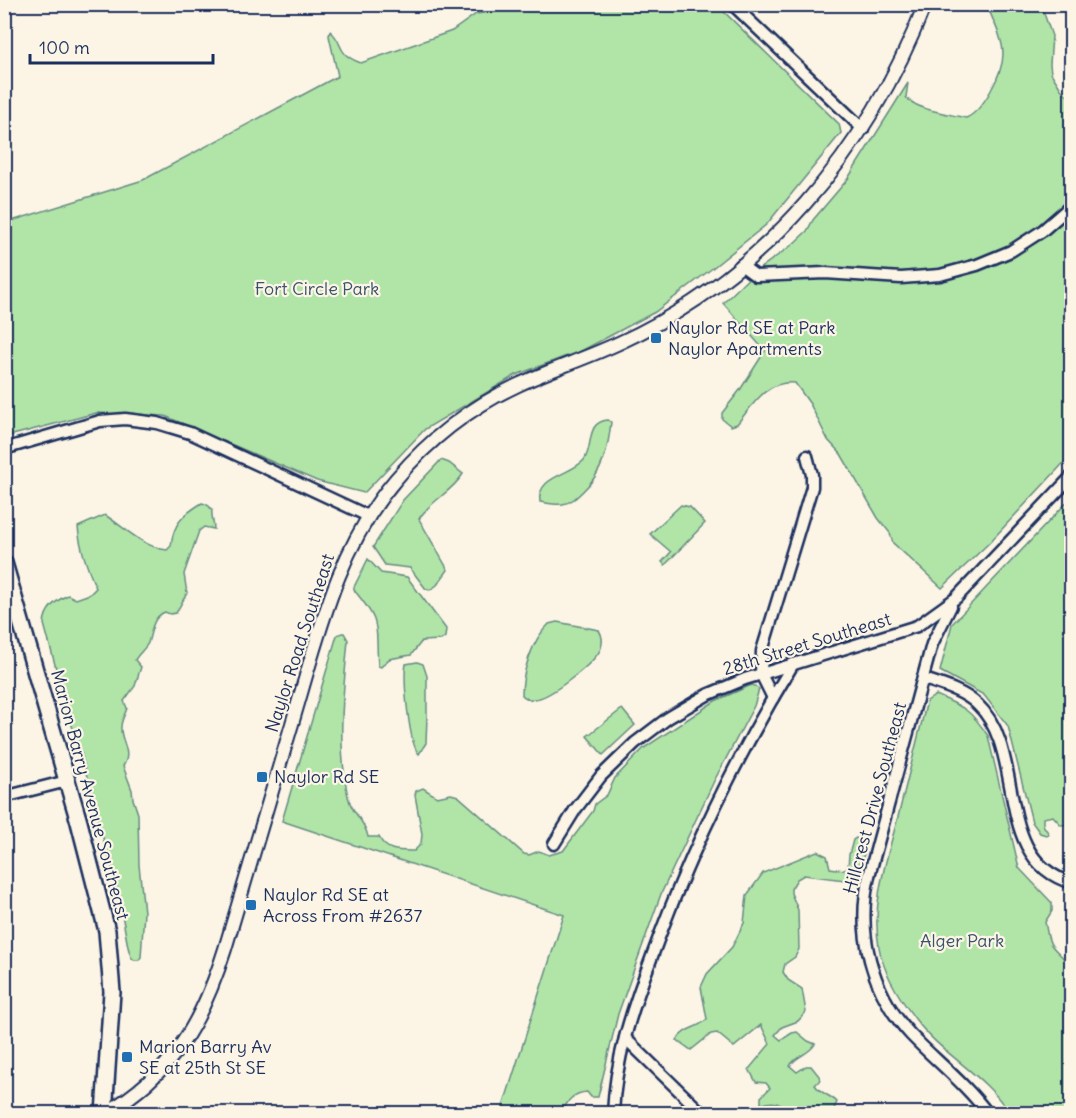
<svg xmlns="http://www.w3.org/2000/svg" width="1076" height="1118" viewBox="0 0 1076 1118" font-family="Delius,sans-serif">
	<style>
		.green { fill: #b1e5a7; stroke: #668a82; stroke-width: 1.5 }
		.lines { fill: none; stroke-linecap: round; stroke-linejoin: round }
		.minor-casing { stroke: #1b2f5e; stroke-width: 15 }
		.tertiary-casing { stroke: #1b2f5e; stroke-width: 16 }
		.secondary-casing { stroke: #1b2f5e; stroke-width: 20 }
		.minor { stroke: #fcf5e5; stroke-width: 10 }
		.tertiary { stroke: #fcf5e5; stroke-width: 12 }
		.secondary { stroke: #fcf5e5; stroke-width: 15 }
		.poi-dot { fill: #1f6fb2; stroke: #fcf5e5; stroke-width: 2 }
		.labels { text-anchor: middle; stroke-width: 4.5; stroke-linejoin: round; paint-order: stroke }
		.park-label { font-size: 18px; fill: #39536d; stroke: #fcf5e5 }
		.poi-label { font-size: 18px; fill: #1b2f5e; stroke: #fcf5e5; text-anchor: start }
		.street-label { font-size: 18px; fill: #1b2f5e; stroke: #fcf5e5 }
	</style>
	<rect width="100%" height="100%" fill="#fcf5e5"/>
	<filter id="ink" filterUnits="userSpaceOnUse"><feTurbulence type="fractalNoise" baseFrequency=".0167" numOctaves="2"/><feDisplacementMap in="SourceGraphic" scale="12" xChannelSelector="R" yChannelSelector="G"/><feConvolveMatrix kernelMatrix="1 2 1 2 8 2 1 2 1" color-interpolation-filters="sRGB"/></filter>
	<g filter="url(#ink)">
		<!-- green -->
		<g class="green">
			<path d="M 508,5 L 717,5 L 839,124 L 841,133 L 767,224 L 710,270 L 655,312 L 583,350 L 516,375 L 425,429 L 364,493 L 317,481 L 165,416 L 96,413 L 5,437 L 5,223 L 143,180 L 338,76 L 329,36 L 330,31 C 345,43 334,53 361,63 L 452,31 L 476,14 L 497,11 Z"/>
			<path d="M 987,5 L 1041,5 L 1052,36 L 1050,64 L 1051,73 L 1061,89 L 1071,99 L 1071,455 L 990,542 L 942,588 L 893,543 L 890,533 L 878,518 L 841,454 L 828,440 L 810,404 L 795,383 C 766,380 753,405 737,424 L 731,426 L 722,419 L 722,413 L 740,390 L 765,351 L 723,303 L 755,272 L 792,245 L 807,231 L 813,220 L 847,180 L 908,83 L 906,97 C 915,110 950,114 966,118 C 983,111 1003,73 1003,54 C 1003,38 992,19 987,5 Z"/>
			<path d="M 608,420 L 611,422 C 608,450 603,472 583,491 C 577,497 572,502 563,504 C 556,505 547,503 540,502 C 536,476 571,475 584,460 C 594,446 585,422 608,420 Z"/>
			<path d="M 441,460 L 449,463 L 463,474 C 452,492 430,501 419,519 L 448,570 L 437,585 L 430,590 L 426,589 L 410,568 L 385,565 L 373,547 L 403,500 Z"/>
			<path d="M 1071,498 L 1071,824 L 1061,825 L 1053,816 L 1043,818 L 1043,825 L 1049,834 L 1046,835 L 1040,833 L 1032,822 L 1008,726 L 984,695 L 940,671 L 952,624 Z"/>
			<path d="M 202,503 L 208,505 L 212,510 C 211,517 214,522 214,529 L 204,527 L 199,531 L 184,574 L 187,593 L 176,613 L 170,614 L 165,612 C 152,617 152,631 148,643 C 145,649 138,654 135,660 L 141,667 L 135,686 L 124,701 L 127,708 C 125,715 121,720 121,727 C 120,741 133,752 123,766 L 132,790 L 133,799 L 138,814 L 139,865 L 144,912 L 141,957 L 139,960 L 134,960 L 131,957 L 128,947 L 116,882 L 98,821 L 79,745 L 70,720 L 44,624 C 45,609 55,601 68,595 L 76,599 L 90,594 L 96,588 C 87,568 80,549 78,527 L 105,515 C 124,527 143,547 167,550 L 171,546 C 173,523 184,514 202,503 Z"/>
			<path d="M 681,505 L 690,507 L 705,523 L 665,565 L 662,562 L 671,552 L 650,534 Z"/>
			<path d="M 368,559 L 381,573 L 407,577 L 446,629 L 445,637 L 441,640 L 422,641 L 411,655 L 389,659 L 381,667 L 378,666 C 375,624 383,625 354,590 L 354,587 Z"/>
			<path d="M 557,622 L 599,630 C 602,635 603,642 601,648 C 596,662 549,699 534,699 C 529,700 525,698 522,695 C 522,672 532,640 549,624 Z"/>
			<path d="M 342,633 L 344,633 L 348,640 C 344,685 338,733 345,778 C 346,788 348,801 353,809 C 359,819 366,825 368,837 L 379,837 C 386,852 399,851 414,851 L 421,844 L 422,834 L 415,795 L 416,791 L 423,788 L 437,797 L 451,794 L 458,796 L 524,854 L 529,855 L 539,851 L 549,855 L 563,851 L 593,811 L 595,804 L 607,795 L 615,778 L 644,748 L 715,701 L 749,686 L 753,685 L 759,689 L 754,706 L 714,781 L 661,894 L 618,1014 L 598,1097 L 591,1097 L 587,1092 C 573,1093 566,1101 563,1113 L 501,1113 L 564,915 L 282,821 L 337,635 Z"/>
			<path d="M 417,662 L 423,664 L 427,676 L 427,716 L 426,743 L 419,754 C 409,745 403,679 406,664 Z"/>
			<path d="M 936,695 C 964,707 971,710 988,736 L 1019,868 L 1052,903 L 1052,911 L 1045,922 C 1047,929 1047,940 1052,946 C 1059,955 1065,957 1071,968 L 1071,1113 L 1009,1113 C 986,1075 942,1055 916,1020 C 900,999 883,973 879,947 C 871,903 887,859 898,817 C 908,778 917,740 927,701 Z"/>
			<path d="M 622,709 L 635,725 L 603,755 L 587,736 Z"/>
			<path d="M 856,838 L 864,845 L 865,852 L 853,881 L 804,875 L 797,879 L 791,889 L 791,893 L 798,910 L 799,949 L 795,957 L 785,964 L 783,972 L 788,980 L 802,989 L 806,1012 L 798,1021 L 782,1027 L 775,1035 L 781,1040 L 792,1033 L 797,1032 L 808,1041 L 815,1044 C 810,1054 795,1056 790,1066 L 797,1072 L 806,1066 L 811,1066 L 819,1076 L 820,1080 L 815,1085 C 821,1094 830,1095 837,1102 L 834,1109 L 836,1113 C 826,1114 804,1116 795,1114 C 783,1109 780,1098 763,1104 L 761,1103 L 761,1097 L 770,1088 L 766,1083 L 756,1082 L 749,1069 L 770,1044 L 761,1025 L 734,1047 L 717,1033 L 711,1034 L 691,1050 L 677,1040 C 684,1027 698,1029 707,1019 L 701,987 L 707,974 L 732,947 L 744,923 L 747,895 L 763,873 L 817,851 L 827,856 L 830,868 L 844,870 L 848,867 L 849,855 L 853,840 Z"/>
		</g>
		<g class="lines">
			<!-- minor casing -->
			<g class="minor-casing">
				<g id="minor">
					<path d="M 732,4 L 863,129"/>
					<path d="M 741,265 L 756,276 L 825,273 L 901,278 L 940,275 L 977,265 L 1011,251 L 1042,231 L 1072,205"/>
					<path d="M 4,449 L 100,421 L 125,419 L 157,423 L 190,433 L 368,516"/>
					<path d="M 951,606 L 932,644 L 869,876 C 856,932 871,992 911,1035 C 936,1061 966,1084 988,1114"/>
					<path d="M 924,679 C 942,685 963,691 977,704 C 1028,751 991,860 1072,883"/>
					<path d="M 773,698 L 761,674 L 762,651 L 812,487 L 812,475 L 807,456"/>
					<path d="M 4,797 L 67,781"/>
					<path d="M 554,844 L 575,810 L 601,776 L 635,743 L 668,718 L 707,695 L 745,679 L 917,626 L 956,598 L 1072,476"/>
					<path d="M 4,1027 L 4,1040"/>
					<path d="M 625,1038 L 703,1114"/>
					<path d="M 613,1114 C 615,1060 632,1009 651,959 C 688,856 736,758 793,664"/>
				</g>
			</g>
			<!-- tertiary casing -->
			<g class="tertiary-casing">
				<path id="tertiary" d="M 104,1114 C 173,1074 202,1022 225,949 C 248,871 271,794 294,717 C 319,633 338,547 396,479 C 429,440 471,407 518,385 C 552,369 587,358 621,342 C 764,276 869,150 925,4"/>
			</g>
			<!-- secondary casing -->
			<g class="secondary-casing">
				<path id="secondary" d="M 4,563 L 79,822 L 107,931 L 112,992 L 104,1114"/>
			</g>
			<!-- minor -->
			<use href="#minor" class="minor"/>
			<!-- tertiary -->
			<use href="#tertiary" class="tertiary"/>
			<!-- secondary -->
			<use href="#secondary" class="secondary"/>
		</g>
	</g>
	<!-- markers -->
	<g class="poi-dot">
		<rect x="650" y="332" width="12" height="12" rx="3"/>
		<rect x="256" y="771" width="12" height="12" rx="3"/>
		<rect x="245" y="899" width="12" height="12" rx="3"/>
		<rect x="121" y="1051" width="12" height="12" rx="3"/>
	</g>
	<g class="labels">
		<!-- park labels -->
		<g class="park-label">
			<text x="317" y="295">Fort Circle Park</text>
			<text x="962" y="947">Alger Park</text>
		</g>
		<!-- poi labels -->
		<g class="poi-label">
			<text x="668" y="334">Naylor Rd SE at Park<tspan x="668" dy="21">Naylor Apartments</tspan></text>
			<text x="274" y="783">Naylor Rd SE</text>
			<text x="263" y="901">Naylor Rd SE at<tspan x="263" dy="21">Across From #2637</tspan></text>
			<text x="139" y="1053">Marion Barry Av<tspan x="139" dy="21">SE at 25th St SE</tspan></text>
		</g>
		<!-- street labels -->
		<g class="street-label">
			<text transform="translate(300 643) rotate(-72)" y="6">Naylor Road Southeast</text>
			<text transform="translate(807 644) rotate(-17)" y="6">28th Street Southeast</text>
			<text transform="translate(90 795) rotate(75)" y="6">Marion Barry Avenue Southeast</text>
			<text transform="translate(875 798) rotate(-75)" y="6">Hillcrest Drive Southeast</text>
		</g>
	</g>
	<!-- margin -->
	<rect width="1076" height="1118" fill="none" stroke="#fcf5e5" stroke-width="24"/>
	<rect x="12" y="12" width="1052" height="1094" fill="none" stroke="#1b2f5e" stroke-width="2" filter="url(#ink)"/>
	<!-- scale -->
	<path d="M30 54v9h183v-9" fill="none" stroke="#1b2f5e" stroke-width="3"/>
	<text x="39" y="54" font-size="18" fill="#1b2f5e" stroke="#fcf5e5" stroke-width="4.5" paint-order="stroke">100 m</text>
</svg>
